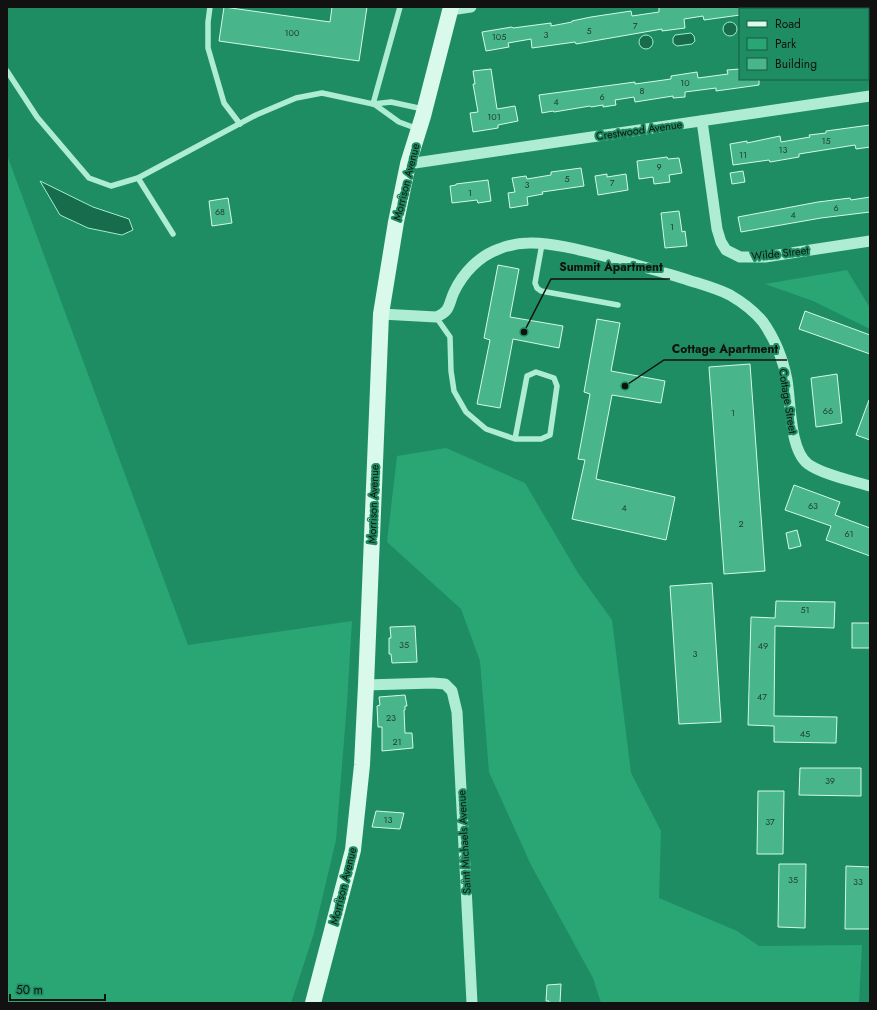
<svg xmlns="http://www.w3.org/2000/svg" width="877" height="1010" viewBox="0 0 877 1010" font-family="Jost,sans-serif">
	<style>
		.green { fill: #29a674 }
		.water { fill: #166c4c; stroke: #a1eece }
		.building { fill: #48b58a; stroke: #d3f9ea }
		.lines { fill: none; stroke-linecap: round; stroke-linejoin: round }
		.lane { stroke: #aeecd3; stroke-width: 5.5 }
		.street { stroke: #aeecd3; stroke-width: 11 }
		.secondary { stroke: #daf9ed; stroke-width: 16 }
		.labels { text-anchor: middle; stroke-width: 4; stroke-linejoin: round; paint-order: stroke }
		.number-label { font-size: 9px; fill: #1f3a2f }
		.street-label { font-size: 11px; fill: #111; stroke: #1f8d63 }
		.leader { fill: none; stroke: #111; stroke-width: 1.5 }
		.callout-dot { fill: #111; stroke: #1f8d63; stroke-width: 1.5 }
		.callout-label { font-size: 12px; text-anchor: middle; font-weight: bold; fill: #111; stroke: #1f8d63; stroke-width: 4; stroke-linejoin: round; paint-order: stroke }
	</style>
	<rect width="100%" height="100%" fill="#1f8d63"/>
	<!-- green -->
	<g class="green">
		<path d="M 7,155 L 188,645 L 352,621 L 347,703 L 336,840 L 314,933 L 291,1003 L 7,1003 Z"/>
		<path d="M 847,270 L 870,308 L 870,329 L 813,301 L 765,284 Z"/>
		<path d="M 446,448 L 525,483 L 578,573 L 612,620 L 631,773 L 661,831 L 659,898 L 737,931 L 759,946 L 862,945 L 859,1003 L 601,1003 L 593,978 L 531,865 L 489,772 L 480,661 L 461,609 L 387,542 L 397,456 Z"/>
	</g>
	<!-- water -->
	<g class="water">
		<circle cx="730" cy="29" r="7"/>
		<path d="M 691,33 L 694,36 L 695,41 L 692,44 L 677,46 L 673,43 L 673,38 L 675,35 Z"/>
		<circle cx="646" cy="42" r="7"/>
		<path d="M 40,181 L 93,207 L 129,219 L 133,230 L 122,235 L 88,228 L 60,215 Z"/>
	</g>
	<!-- building -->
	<g class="building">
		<path d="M 224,7 L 330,22 L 332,7 L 367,7 L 359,61 L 219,41 Z"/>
		<path d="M 659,7 L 752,7 L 752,9 L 740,9 L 740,15 L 704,20 L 703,16 L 684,19 L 685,28 L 662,31 L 662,29 L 576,44 L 575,42 L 532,48 L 531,39 L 508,43 L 509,47 L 486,51 L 482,32 L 512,27 L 513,28 L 551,23 L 551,26 L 572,22 L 572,21 L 591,17 L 631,11 L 632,16 L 659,12 Z"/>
		<path d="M 491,69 L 497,109 L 515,106 L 518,121 L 498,125 L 498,128 L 473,132 L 470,113 L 478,112 L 473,84 L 475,84 L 473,71 Z"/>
		<path d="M 740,69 L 740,79 L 759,79 L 759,85 L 716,91 L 716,88 L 685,92 L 685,97 L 673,98 L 673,96 L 635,102 L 634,97 L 615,100 L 616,105 L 603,107 L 603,105 L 591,107 L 590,106 L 554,112 L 553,111 L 542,113 L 539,95 L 635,82 L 635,84 L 671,79 L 671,76 L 697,72 L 698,78 L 728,74 L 727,70 Z"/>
		<path d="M 870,125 L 870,147 L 856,149 L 855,145 L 799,154 L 799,157 L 770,162 L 769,160 L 733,165 L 730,144 L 747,141 L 747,143 L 780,136 L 781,142 L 810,137 L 809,135 L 826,133 L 826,131 Z"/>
		<path d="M 667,157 L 668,159 L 679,158 L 682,173 L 669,175 L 670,182 L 654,184 L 653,177 L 639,179 L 637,161 Z"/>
		<path d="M 581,168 L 584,186 L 542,192 L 543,194 L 527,197 L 528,205 L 510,208 L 508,193 L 515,192 L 512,178 L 526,176 L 527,179 L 551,175 L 551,172 Z"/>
		<path d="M 743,171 L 745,182 L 732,184 L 730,173 Z"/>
		<path d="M 607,174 L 607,177 L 626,174 L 628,190 L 598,195 L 595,176 Z"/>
		<path d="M 488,180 L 491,201 L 478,203 L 477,200 L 452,203 L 450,186 L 456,185 L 456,184 Z"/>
		<path d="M 870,197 L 870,212 L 821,218 L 741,232 L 738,217 L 818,202 L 850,198 L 851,200 Z"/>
		<path d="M 228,198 L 232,223 L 212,226 L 209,201 Z"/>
		<path d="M 679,211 L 682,232 L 685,231 L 687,246 L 665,248 L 661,213 Z"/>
		<path d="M 498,265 L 519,269 L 510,317 L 563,326 L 559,348 L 513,339 L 500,408 L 477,404 L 490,340 L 484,338 Z"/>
		<path d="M 805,311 L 870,335 L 870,354 L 799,329 Z"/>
		<path d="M 597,319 L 620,323 L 611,371 L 665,381 L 661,403 L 612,395 L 596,479 L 675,497 L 666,540 L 572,519 L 585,460 L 578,459 L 590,394 L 584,392 Z"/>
		<path d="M 750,364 L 765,571 L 724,574 L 709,367 Z"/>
		<path d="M 837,374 L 842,423 L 816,427 L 811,378 Z"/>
		<path d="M 869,400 L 870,400 L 870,440 L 856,435 Z"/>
		<path d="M 794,485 L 840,502 L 835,515 L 870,528 L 870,556 L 826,540 L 831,526 L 785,510 Z"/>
		<path d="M 797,530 L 801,546 L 789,549 L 786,533 Z"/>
		<path d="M 712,583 L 721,722 L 679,724 L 670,586 Z"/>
		<path d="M 776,601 L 835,602 L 834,628 L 775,626 L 774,716 L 837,717 L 836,743 L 774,742 L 774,726 L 748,725 L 751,617 L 775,618 Z"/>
		<rect x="852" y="623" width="18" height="25"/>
		<path d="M 415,626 L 417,662 L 392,663 L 391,654 L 389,654 L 389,638 L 391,638 L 390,627 Z"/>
		<path d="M 405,695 L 407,706 L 405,706 L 405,710 L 404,710 L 405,733 L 412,733 L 413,748 L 382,751 L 382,727 L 378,727 L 377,706 L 380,705 L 379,697 Z"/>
		<path d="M 800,768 L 861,768 L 861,796 L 799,795 Z"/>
		<path d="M 758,791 L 784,791 L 783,854 L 757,854 Z"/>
		<path d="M 376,811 L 404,813 L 400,829 L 372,827 Z"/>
		<path d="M 779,864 L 806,864 L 805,928 L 778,927 Z"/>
		<path d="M 846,866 L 870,867 L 870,929 L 845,929 Z"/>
		<path d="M 561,984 L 560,1003 L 549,1003 L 549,1001 L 546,1001 L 547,985 Z"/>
	</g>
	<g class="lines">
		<!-- lane -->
		<g class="lane">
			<path d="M 210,7 L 208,22 L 208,48 L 224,103 L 240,124"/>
			<path d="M 7,71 L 37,117 L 89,178 L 111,186 L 138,178 L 256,115 L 296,98 L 322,93 L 373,104 L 391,102 L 423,109"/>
			<path d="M 373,104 L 400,7"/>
			<path d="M 374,104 L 399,122 L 418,129"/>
			<path d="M 138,178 L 173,234"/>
			<path d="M 542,244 L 535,283 L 537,288 L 541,291 L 618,305"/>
			<path d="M 436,317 L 450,337 L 451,371 L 454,391 L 466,412 L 486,429 L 515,439 L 527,376 L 536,372 L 554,378 L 557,386 L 550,435 L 541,439 L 515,439"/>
		</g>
		<!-- street -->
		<g class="street">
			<path d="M 450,10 L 471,7"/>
			<path d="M 702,121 L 717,229 L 721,242 L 726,250 L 740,257 L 765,257 L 870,241"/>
			<path d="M 408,164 L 870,96"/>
			<path d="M 381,314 L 436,317 C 451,311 448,305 454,292 C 463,273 479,256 499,249 C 509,245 519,243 529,243 C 552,242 588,252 612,258 C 636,265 660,271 685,279 C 700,284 716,288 730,295 C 742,302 754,311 763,322 C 775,339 783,359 787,380 C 791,402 789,449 808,464 C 821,474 853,481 870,486"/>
			<path d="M 366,685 L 433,683 L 445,684 L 452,691 L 457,712 L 472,1003"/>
		</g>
		<!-- secondary -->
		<path class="secondary" d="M 313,1003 L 353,850 L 362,765 L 366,685 L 381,314 L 396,222 L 408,164 L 423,116 L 451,7"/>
	</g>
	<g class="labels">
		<!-- number labels -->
		<g class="number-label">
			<text x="635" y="29">7</text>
			<text x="589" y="34">5</text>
			<text x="292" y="36">100</text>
			<text x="546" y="38">3</text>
			<text x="499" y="40">105</text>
			<text x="685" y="86">10</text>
			<text x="642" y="94">8</text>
			<text x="602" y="100">6</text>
			<text x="556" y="105">4</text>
			<text x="494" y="120">101</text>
			<text x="826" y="144">15</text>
			<text x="783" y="153">13</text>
			<text x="743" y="158">11</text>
			<text x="659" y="170">9</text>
			<text x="567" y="182">5</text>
			<text x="612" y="186">7</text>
			<text x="527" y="188">3</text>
			<text x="470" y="196">1</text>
			<text x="836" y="211">6</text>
			<text x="220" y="215">68</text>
			<text x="793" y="218">4</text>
			<text x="672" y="230">1</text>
			<text x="828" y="414">66</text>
			<text x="733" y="416">1</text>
			<text x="813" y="509">63</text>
			<text x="624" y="511">4</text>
			<text x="741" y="527">2</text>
			<text x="849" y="537">61</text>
			<text x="805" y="613">51</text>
			<text x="404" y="648">35</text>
			<text x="763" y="649">49</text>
			<text x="695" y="657">3</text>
			<text x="762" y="700">47</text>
			<text x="391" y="721">23</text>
			<text x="805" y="737">45</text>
			<text x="397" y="745">21</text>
			<text x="830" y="784">39</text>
			<text x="388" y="823">13</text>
			<text x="770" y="825">37</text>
			<text x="793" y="883">35</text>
			<text x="858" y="885">33</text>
		</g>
		<!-- street labels -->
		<g class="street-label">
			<text transform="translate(639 130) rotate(-8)" y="4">Crestwood Avenue</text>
			<text transform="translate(406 182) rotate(-76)" y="4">Morrison Avenue</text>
			<text transform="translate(780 253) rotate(-6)" y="4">Wilde Street</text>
			<text transform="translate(788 401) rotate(81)" y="4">Cottage Street</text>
			<text transform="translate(373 504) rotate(-88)" y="4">Morrison Avenue</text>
			<text transform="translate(464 842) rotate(-93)" y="4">Saint Michaels Avenue</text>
			<text transform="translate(343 886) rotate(-76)" y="4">Morrison Avenue</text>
		</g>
	</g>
	<!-- callouts -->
	<path class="leader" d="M524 332L551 279H670M625 386L664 360H787"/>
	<g class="callout-dot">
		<circle cx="524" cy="332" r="4"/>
		<circle cx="625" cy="386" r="4"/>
	</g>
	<g class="callout-label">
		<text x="611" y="271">Summit Apartment</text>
		<text x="725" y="353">Cottage Apartment</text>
	</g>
	<!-- border -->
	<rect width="877" height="1010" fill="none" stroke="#111111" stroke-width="16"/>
	<!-- legend -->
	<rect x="739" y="8" width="130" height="72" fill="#1f8d63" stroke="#195b42"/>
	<rect x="747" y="21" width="20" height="6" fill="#daf9ed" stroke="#195b42"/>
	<text x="775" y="28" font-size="12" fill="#111111">Road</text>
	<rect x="747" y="38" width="20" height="12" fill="#29a674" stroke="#195b42"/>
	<text x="775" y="48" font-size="12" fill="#111111">Park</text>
	<rect x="747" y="58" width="20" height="12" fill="#48b58a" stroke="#195b42"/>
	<text x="775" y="68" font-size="12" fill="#111111">Building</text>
	<!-- scale -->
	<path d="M10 994v6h95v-6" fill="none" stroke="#111111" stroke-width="2"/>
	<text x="16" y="994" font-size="12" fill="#111111" stroke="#1f8d63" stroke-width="3" paint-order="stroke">50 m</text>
</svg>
